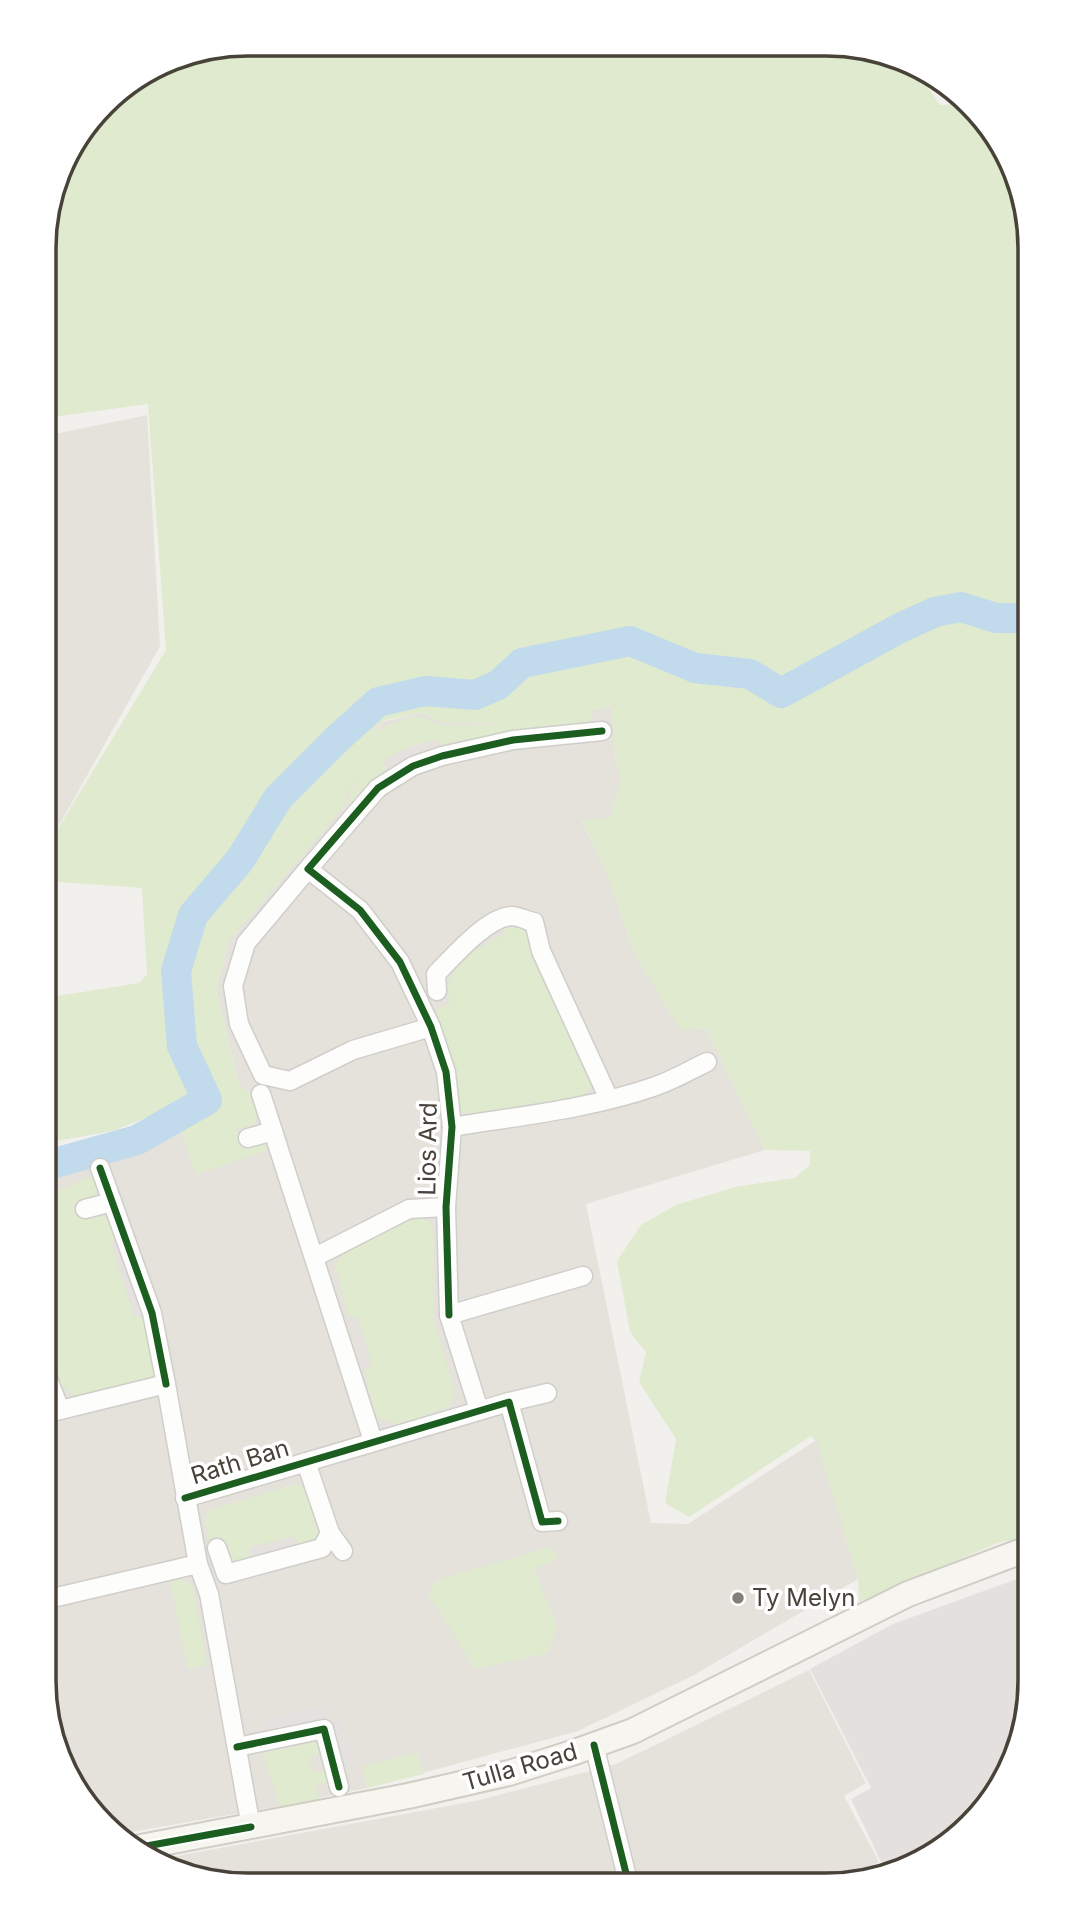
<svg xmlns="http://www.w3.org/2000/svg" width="1074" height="1929" viewBox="0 0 1074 1929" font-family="Inter,sans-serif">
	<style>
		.residential { fill: #e5e2db }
		.industrial { fill: #e4e0dd }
		.green { fill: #dfeacf; fill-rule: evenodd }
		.parking { fill: #e4e1de }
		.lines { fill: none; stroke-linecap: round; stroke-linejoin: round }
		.river { stroke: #c1daec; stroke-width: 30 }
		.minor-casing { stroke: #d0cecb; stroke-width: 21 }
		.secondary-casing { stroke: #d0cdc4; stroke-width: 28 }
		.minor { stroke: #fdfdfc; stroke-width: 18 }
		.secondary { stroke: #f6f5f0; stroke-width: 24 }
		.cycleway-casing { stroke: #fff; stroke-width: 11 }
		.cycleway { stroke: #1b5e20; stroke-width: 7 }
		.poi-dot { fill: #847f78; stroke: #fff; stroke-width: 2.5 }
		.labels { text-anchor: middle; stroke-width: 7; stroke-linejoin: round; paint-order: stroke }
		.street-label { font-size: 24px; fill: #484239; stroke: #fff }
		.poi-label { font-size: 24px; fill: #484239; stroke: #fff; text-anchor: start }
		.rim { fill: none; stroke: #484239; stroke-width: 3.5 }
	</style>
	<rect width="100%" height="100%" fill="#f2f0ed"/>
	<!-- residential -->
	<g class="residential">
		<path d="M 147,415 L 160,646 L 45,850 L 45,436 Z"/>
		<path d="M 612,706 L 616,763 L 621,776 L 611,818 L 582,822 L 606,871 L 634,952 L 682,1030 L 706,1028 L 765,1150 L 586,1204 L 651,1523 L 688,1524 L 818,1439 L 858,1579 L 694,1675 L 578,1731 L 367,1788 L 280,1806 L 114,1835 L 55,1747 L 44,1681 L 44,1184 L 97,1158 L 198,1120 L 239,1085 L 216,989 L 229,940 L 340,810 L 368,737 L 385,721 L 424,713 L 440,722 L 508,723 L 541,710 L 568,715 Z"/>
		<path d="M 809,1670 L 866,1783 L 844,1796 L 879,1862 L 849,1881 L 826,1885 L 221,1883 L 166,1858 L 480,1800 L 616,1764 Z"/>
	</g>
	<!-- industrial -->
	<path class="industrial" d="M 1030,1574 L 1030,1694 L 988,1805 L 897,1870 L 883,1866 L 851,1799 L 871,1788 L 810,1669 L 893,1624 Z"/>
	<!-- green -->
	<g class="green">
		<path d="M 248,44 L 865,48 L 919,74 L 940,105 L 967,104 L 1019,182 L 1030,248 L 1030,1536 L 1000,1542 L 859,1602 L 858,1579 L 817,1442 L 811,1436 L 689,1517 L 665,1503 L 676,1439 L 639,1382 L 646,1352 L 630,1332 L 617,1261 L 641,1225 L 676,1205 L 735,1187 L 794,1178 L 810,1165 L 810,1151 L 765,1150 L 706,1028 L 682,1030 L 675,1022 L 634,952 L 606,871 L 582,821 L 611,817 L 621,776 L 616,763 L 611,706 L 592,710 L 592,719 L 582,727 L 444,749 L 435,740 L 408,747 L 384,760 L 385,773 L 346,807 L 358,773 L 341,810 L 229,940 L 216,989 L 239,1085 C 250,1091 269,1111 253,1124 C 250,1127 241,1128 236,1130 L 245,1147 L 258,1142 L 265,1143 L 268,1150 L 196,1175 L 180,1127 L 198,1120 L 190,1100 L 113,1131 L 44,1143 L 45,998 L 139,983 L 147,974 L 142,888 L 45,881 L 45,850 L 166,650 L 148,404 L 45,418 L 45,222 L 65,158 L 113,95 L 170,59 ZM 424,713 L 440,722 L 508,723 C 503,725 441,725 436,724 C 430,722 426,717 420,717 C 403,715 388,727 373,732 L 385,720 Z"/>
		<path d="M 512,923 L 527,928 L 532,952 L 592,1074 L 592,1086 L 584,1096 L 476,1115 L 463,1112 L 455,1102 L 453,1073 L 436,1010 L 451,1002 L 446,988 C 456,958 478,948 505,934 L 503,928 Z"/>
		<path d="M 93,1175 L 99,1183 L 94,1197 L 73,1205 L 78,1218 L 95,1215 L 107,1218 L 116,1235 L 112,1245 L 134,1316 L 143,1317 L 156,1364 L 154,1375 L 146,1381 L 82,1396 C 62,1394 60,1381 54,1364 L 59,1359 L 44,1324 L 44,1197 Z"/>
		<path d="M 421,1217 L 430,1223 L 434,1235 L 434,1320 L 455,1393 L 449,1407 L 398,1425 L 376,1417 L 364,1371 L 371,1363 L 358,1318 L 349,1317 L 335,1265 L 346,1250 L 409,1220 Z"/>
		<path d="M 296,1484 L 306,1489 L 320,1527 L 314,1543 L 299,1548 L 294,1536 L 250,1547 L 249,1557 L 245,1563 L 236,1563 L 227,1557 L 224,1541 L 209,1543 L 205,1517 L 212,1509 Z"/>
		<path d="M 550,1547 L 559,1558 L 534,1569 L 557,1625 L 548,1653 L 476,1669 L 428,1595 L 437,1580 Z"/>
		<path d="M 180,1579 L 186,1581 L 193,1588 L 207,1665 L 188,1669 L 170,1582 Z"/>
		<path d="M 316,1742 L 319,1754 L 309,1757 L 313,1772 L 325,1770 L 328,1782 L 316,1785 L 319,1799 L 280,1806 L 262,1753 Z"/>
		<path d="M 417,1753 L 424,1774 L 367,1788 L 363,1766 Z"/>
	</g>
	<!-- parking -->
	<g class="parking">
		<path d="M 434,741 L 443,749 L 412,758 L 387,771 L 385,760 L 408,749 Z"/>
		<path d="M 116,1235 L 143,1317 L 134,1316 L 112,1245 Z"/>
		<path d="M 349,1317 L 358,1318 L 371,1364 L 364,1371 Z"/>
		<path d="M 293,1539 L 297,1551 L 251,1561 L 251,1549 Z"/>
		<path d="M 325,1706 L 329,1721 L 343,1718 L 353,1764 L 340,1767 L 329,1721 L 268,1733 L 265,1719 Z"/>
	</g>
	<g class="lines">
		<!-- river -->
		<path class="river" d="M 44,1166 L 137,1140 L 207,1100 L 182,1046 L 176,971 L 193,915 L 240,860 L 278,798 L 336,740 L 378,702 L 425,691 L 475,695 L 498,685 L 522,663 L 630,641 L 695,668 L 750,674 L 781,693 L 900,628 L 935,612 L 961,607 L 996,618 L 1030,618"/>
		<!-- minor casing -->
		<g class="minor-casing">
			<g id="minor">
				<path d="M 308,869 L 246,943 L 233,986 L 239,1024 L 263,1075 L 290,1081 L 353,1050 L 431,1027"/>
				<path d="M 437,991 L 436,974 C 453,957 487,917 512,916 C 518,916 528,921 534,922 L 541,951 L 609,1099"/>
				<path d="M 261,1094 L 373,1441"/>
				<path d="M 452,1127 C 519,1116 589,1109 653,1087 C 672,1081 690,1070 707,1062"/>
				<path d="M 248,1138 L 273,1131"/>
				<path d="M 100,1168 L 152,1313 L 166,1384"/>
				<path d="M 85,1209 L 112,1202"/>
				<path d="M 315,1257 L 409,1209 L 446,1207"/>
				<path d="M 449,1315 L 446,1207 L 452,1127 L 446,1072 L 431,1027 L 400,962 L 360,910 L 308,869 L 378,788 L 413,766 L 442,756 L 513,740 L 602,731"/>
				<path d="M 44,1369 L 60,1410"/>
				<path d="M 509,1402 L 547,1393"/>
				<path d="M 479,1410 L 449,1315 L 583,1276"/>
				<path d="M 44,1414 L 166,1384 L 198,1564"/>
				<path d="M 185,1498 L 509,1402 L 542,1522 L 558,1521"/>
				<path d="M 330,1533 L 343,1551"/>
				<path d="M 217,1548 L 226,1574 L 322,1548 L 330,1533 L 306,1462"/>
				<path d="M 44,1600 L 198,1564 L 209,1594 L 251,1827"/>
				<path d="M 594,1745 L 629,1885"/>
				<path d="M 237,1747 L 324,1729 L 339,1787"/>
			</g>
		</g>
		<!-- secondary casing -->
		<g class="secondary-casing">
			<path id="secondary" d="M 141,1847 L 408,1796 L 509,1773 L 572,1753 L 633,1731 L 908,1594 L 1030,1548"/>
		</g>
		<!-- minor -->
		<use href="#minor" class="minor"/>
		<!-- secondary -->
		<use href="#secondary" class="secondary"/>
		<!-- cycleway casing -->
		<g class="cycleway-casing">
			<g id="cycleway">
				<path d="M 100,1168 L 152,1313 L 166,1384"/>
				<path d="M 449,1315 L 446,1207 L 452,1127 L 446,1072 L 431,1027 L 400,962 L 360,910 L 308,869 L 378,788 L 413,766 L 442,756 L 513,740 L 602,731"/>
				<path d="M 185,1498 L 509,1402 L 542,1522 L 558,1521"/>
				<path d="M 594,1745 L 629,1885"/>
				<path d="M 237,1747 L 324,1729 L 339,1787"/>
				<path d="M 141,1847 L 251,1827"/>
			</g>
		</g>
		<!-- cycleway -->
		<use href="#cycleway" class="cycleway"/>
	</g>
	<!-- markers -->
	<circle class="poi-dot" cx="738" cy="1598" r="7"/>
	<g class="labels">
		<!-- street labels -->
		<g class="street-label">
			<text transform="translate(428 1149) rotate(-89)" y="8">Lios Ard</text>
			<text transform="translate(240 1462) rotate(-17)" y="8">Rath Ban</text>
			<text transform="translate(520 1767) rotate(-16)" y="8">Tulla Road</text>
		</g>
		<!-- poi labels -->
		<g class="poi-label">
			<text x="752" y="1606">Ty Melyn</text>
		</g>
	</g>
	<!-- crop -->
	<path d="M0 0H1074V1929H0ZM248 56H826A192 192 0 0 1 1018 248V1681A192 192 0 0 1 826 1873H248A192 192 0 0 1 56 1681V248A192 192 0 0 1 248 56Z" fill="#fff" fill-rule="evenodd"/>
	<path class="rim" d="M248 56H826A192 192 0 0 1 1018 248V1681A192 192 0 0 1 826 1873H248A192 192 0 0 1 56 1681V248A192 192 0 0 1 248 56Z"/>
</svg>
